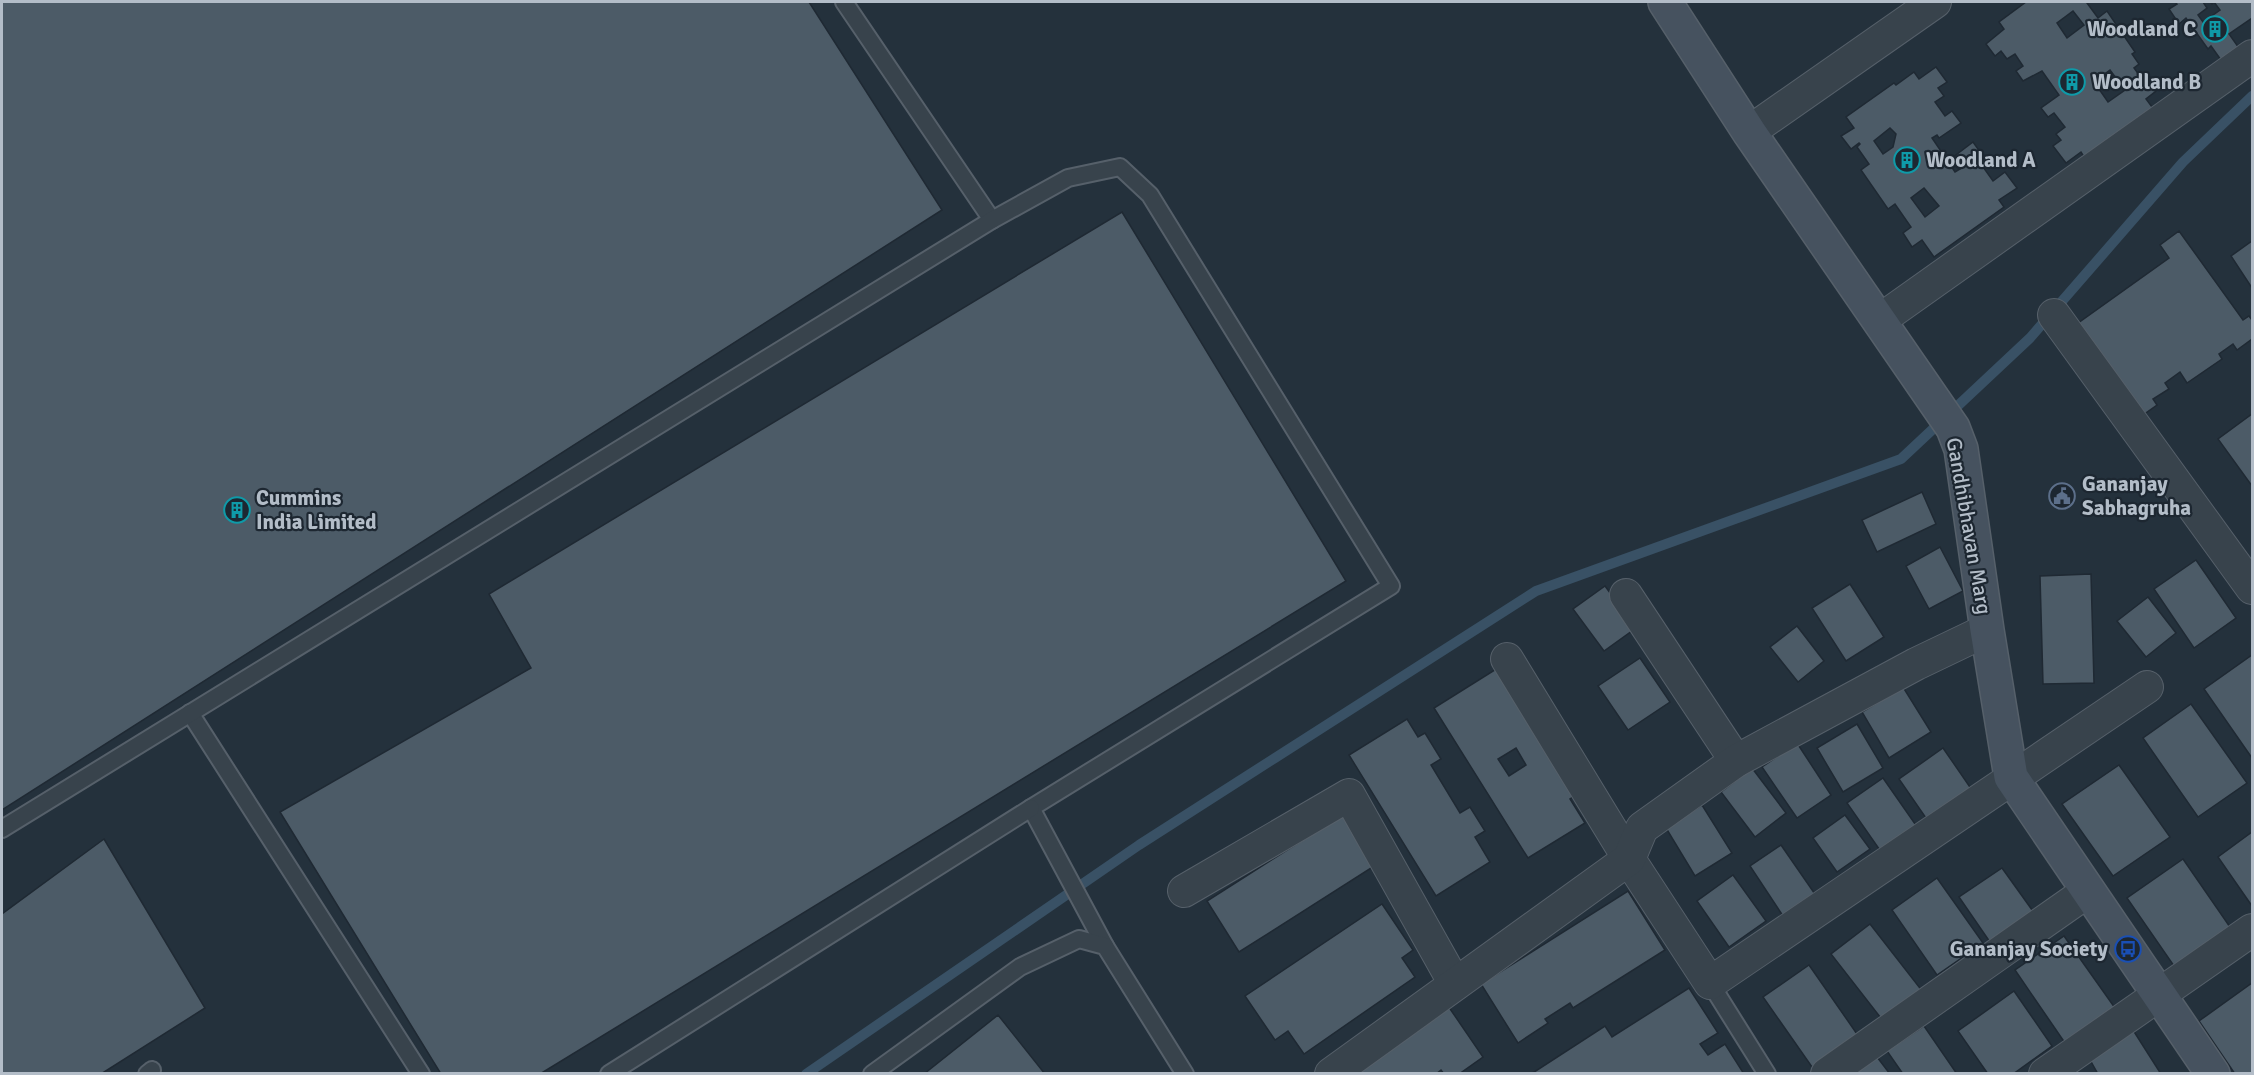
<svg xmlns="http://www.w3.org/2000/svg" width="2254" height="1075" viewBox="0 0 2254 1075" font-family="Signika,sans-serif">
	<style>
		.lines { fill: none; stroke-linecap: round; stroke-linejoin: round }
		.stream { stroke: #395165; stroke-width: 10 }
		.building { fill: #4c5b67; stroke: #1f2933; stroke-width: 1.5; fill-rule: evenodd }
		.lane-casing { stroke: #56606a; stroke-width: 20 }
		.street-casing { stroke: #56606a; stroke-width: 34 }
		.secondary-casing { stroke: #56606a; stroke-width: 36 }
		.lane { stroke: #38434c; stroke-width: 16 }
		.street { stroke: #38434c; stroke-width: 32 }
		.secondary { stroke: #46525f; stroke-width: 33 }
		.labels { text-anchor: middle; stroke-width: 4.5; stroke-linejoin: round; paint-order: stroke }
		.poi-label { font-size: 21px; font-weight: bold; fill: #b3bdc8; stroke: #1d2731; text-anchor: start }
		.street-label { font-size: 21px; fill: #b3bdc8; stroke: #1d2731 }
	</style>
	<rect width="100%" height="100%" fill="#24313c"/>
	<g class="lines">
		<!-- stream -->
		<path class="stream" d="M 806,1074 L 1139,845 L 1536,591 L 1901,459 L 2030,338 L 2183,162 L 2252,96"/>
	</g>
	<!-- building -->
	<g class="building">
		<path d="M 2,2 L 809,2 L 942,210 L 2,810 Z"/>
		<path d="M 2026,2 L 2089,2 L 2087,3 L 2098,18 L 2107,11 L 2135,52 L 2132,54 L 2139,64 L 2134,68 L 2142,79 L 2146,77 L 2156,91 L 2146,99 L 2155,111 L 2086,160 L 2081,152 L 2066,163 L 2053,146 L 2061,140 L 2056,134 L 2065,127 L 2054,113 L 2048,117 L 2041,108 L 2059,95 L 2042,71 L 2023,81 L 2016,71 L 2023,66 L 2015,54 L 2007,59 L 2001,51 L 1995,56 L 1986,44 L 2004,29 L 1999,22 ZM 2073,11 L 2084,25 L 2067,38 L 2057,23 ZM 2110,70 L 2125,90 L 2108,102 L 2094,82 Z"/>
		<path d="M 2175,2 L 2203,2 L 2207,8 L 2198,15 L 2203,22 L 2220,10 L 2214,2 L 2212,4 L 2210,2 L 2252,2 L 2252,18 L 2229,34 L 2239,48 L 2221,60 L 2211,46 L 2208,49 L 2186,18 L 2179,24 L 2169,9 L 2177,4 Z"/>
		<path d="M 1936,67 L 1947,82 L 1938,88 L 1944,96 L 1935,102 L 1945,116 L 1952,111 L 1961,123 L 1939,138 L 1937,135 L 1932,138 L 1955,172 L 1960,169 L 1952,158 L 1973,142 L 1988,163 L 1983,167 L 1993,181 L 2005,172 L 2017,188 L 1999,200 L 2004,207 L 1934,257 L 1922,240 L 1912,247 L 1903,233 L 1911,227 L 1895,204 L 1888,209 L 1861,170 L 1869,164 L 1857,147 L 1860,144 L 1859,143 L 1851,149 L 1841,136 L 1854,128 L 1846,117 L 1894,83 L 1896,85 L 1914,72 L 1919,79 ZM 1890,128 L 1896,134 L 1893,147 L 1883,154 L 1874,141 ZM 1924,188 L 1939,206 L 1925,217 L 1911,198 Z"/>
		<path d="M 1122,212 L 1346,581 L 540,1074 L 441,1074 L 280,812 L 531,668 L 489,594 Z"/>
		<path d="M 2179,231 L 2243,320 L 2249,316 L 2252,320 L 2252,339 L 2237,350 L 2233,344 L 2219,354 L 2222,359 L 2187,383 L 2180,372 L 2165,383 L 2169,389 L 2153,399 L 2157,405 L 2133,422 L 2067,331 L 2169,258 L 2160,245 Z"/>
		<path d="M 2252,241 L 2252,288 L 2231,256 Z"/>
		<path d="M 2252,414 L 2252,486 L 2218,439 Z"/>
		<path d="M 1922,492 L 1936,524 L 1877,552 L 1862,520 Z"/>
		<path d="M 1940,547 L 1963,591 L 1929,609 L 1906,566 Z"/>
		<path d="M 2196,560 L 2236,618 L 2194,648 L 2154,589 Z"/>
		<path d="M 2091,574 L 2094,683 L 2043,684 L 2040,576 Z"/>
		<path d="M 1850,584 L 1884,637 L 1846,661 L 1812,608 Z"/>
		<path d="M 1605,586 L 1636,628 L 1604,651 L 1573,609 Z"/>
		<path d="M 2148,597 L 2176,633 L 2146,657 L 2117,621 Z"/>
		<path d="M 1797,626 L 1824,661 L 1798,682 L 1770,647 Z"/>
		<path d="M 2252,655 L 2252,758 L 2204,689 Z"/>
		<path d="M 1640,658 L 1670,702 L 1628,730 L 1598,686 Z"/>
		<path d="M 1501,666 L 1580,792 L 1570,799 L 1585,823 L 1528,858 L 1434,708 ZM 1516,748 L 1526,765 L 1509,776 L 1498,759 Z"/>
		<path d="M 1903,687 L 1931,732 L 1889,758 L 1862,712 Z"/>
		<path d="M 2191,704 L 2247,783 L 2198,817 L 2143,738 Z"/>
		<path d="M 1407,719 L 1418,737 L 1425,733 L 1441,759 L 1431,765 L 1460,813 L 1470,807 L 1485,831 L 1475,837 L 1490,862 L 1436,896 L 1349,755 Z"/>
		<path d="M 1857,724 L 1883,768 L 1843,792 L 1817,748 Z"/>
		<path d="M 1797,743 L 1831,795 L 1797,818 L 1762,767 Z"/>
		<path d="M 1943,748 L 1972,790 L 1928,821 L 1899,779 Z"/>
		<path d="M 2119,765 L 2170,837 L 2113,876 L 2062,804 Z"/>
		<path d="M 1752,768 L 1786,813 L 1755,837 L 1721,792 Z"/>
		<path d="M 1883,778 L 1920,831 L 1884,856 L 1847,803 Z"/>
		<path d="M 1702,805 L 1732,853 L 1695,876 L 1666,828 Z"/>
		<path d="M 1347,812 L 1379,863 L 1239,952 L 1207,901 Z"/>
		<path d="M 1845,815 L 1870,849 L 1837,872 L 1813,838 Z"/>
		<path d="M 2252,832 L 2252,906 L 2218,857 Z"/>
		<path d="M 104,839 L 205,1008 L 101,1074 L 2,1074 L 2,914 Z"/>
		<path d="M 1781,845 L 1817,897 L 1785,919 L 1750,866 Z"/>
		<path d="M 2183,859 L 2230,927 L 2174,966 L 2127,898 Z"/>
		<path d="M 2002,868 L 2035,914 L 1992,945 L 1959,897 Z"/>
		<path d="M 1733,875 L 1766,921 L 1729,947 L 1697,901 Z"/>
		<path d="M 1937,878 L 1983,943 L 1937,975 L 1892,910 Z"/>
		<path d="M 1628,891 L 1665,950 L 1573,1008 L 1570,1003 L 1545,1019 L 1548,1023 L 1518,1043 L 1481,984 Z"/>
		<path d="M 1382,904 L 1413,950 L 1402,958 L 1415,977 L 1304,1054 L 1288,1031 L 1275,1040 L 1245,996 Z"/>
		<path d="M 1870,924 L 1923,992 L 1884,1022 L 1831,954 Z"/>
		<path d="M 2064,936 L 2115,1008 L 2065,1043 L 2015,970 Z"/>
		<path d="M 1809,965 L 1857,1034 L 1812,1067 L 1763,997 Z"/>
		<path d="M 2252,983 L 2252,1074 L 2235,1074 L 2199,1021 Z"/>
		<path d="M 1689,988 L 1718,1033 L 1700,1044 L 1708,1055 L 1725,1044 L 1744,1074 L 1531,1074 L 1605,1026 L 1612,1037 Z"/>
		<path d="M 2014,991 L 2052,1046 L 2013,1074 L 1988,1074 L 1958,1031 Z"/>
		<path d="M 1444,1000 L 1483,1057 L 1459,1074 L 1444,1074 L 1441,1070 L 1436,1074 L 1337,1074 Z"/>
		<path d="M 998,1015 L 1045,1074 L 924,1074 Z"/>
		<path d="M 1924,1026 L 1957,1074 L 1903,1074 L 1887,1051 Z"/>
		<path d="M 2133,1030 L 2161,1074 L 2098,1074 L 2089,1058 Z"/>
		<path d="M 1874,1053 L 1890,1074 L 1847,1074 Z"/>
	</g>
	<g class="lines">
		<!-- lane casing -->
		<g class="lane-casing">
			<g id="lane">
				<path d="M 844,2 L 992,220"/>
				<path d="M 190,713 L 421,1074"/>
				<path d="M 2,829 L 992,220 L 1068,178 L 1120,167 L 1150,195 L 1391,586 L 1031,808 L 1105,946"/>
				<path d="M 1710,983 L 1767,1074"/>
				<path d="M 147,1074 L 152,1070"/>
				<path d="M 609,1074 L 1031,808"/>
				<path d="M 872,1074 L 1020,967 L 1079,939 L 1105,946 L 1185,1074"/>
			</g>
		</g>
		<!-- street casing -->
		<g class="street-casing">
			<g id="street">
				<path d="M 1749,132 L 1935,2"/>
				<path d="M 2054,315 L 2252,588"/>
				<path d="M 1880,320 L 2252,56"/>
				<path d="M 1626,595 L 1736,761"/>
				<path d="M 1507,659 L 1629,859 L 1710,983 L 2147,687"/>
				<path d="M 1184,891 L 1349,795 L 1455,984"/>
				<path d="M 1331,1074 L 1629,859 L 1642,828 L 1736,761 L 1916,664 L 1987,630"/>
				<path d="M 1827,1074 L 2088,891"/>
				<path d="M 2045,1074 L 2252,930"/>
			</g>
		</g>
		<!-- secondary casing -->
		<g class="secondary-casing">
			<path id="secondary" d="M 1665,2 L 1749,132 L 1953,428 L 1961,449 L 1987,630 L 2011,777 L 2213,1074"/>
		</g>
		<!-- lane -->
		<use href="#lane" class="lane"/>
		<!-- street -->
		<use href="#street" class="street"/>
		<!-- secondary -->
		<use href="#secondary" class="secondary"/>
	</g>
	<!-- icons -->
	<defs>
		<g id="building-ring" transform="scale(1.35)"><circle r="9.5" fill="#1d2731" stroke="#0f9aa8" stroke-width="1.5"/><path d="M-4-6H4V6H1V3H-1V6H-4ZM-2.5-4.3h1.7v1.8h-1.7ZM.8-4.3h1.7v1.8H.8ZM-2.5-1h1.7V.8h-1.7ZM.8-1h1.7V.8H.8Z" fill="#0f9aa8"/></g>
		<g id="civic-ring" transform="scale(1.35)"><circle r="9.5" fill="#1d2731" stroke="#5c6f8a" stroke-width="1.5"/><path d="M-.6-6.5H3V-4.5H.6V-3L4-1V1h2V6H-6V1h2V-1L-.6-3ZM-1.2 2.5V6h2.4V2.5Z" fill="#5c6f8a"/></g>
		<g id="bus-ring" transform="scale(1.35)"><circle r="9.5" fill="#1d2731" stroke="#1a4fb4" stroke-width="1.5"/><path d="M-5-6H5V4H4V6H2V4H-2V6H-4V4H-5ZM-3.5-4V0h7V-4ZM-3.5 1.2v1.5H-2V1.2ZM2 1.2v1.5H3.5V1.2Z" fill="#1a4fb4"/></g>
	</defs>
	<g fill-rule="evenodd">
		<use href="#building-ring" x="2215" y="29"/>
		<use href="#building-ring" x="2072" y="82"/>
		<use href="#building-ring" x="1907" y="160"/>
		<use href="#civic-ring" x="2062" y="496"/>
		<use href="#building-ring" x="237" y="510"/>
		<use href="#bus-ring" x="2128" y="949"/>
	</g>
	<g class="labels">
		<!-- poi labels -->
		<g class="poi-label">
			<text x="2196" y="36" text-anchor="end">Woodland C</text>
			<text x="2092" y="89">Woodland B</text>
			<text x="1926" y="167">Woodland A</text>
			<text x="2082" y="491">Gananjay<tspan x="2082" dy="24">Sabhagruha</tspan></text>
			<text x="256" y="505">Cummins<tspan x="256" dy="24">India Limited</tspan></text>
			<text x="2108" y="956" text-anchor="end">Gananjay Society</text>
		</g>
		<!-- street labels -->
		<g class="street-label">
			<text transform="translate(1969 526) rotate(80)" y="7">Gandhibhavan Marg</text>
		</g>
	</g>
	<!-- border -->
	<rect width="2254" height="1075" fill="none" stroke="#b3bdc8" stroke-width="6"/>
</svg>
